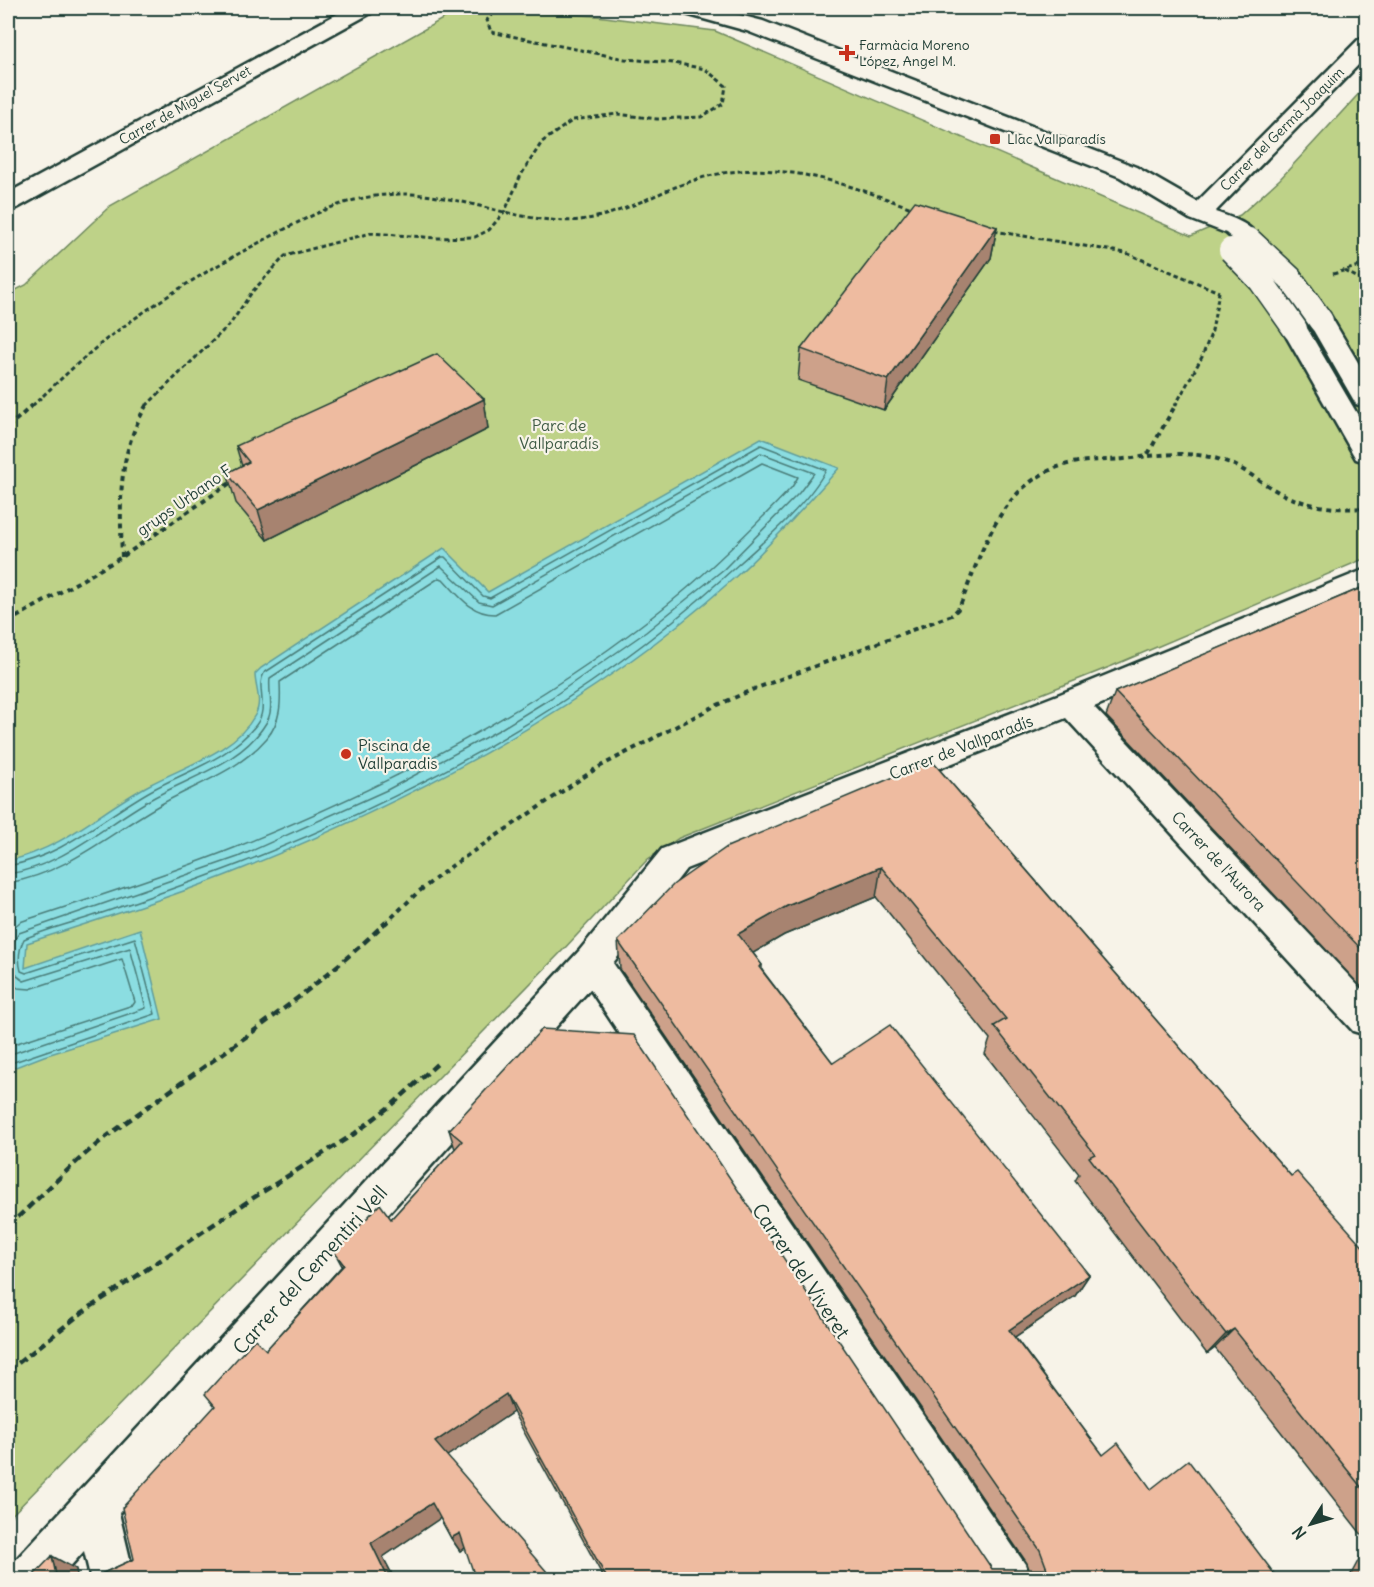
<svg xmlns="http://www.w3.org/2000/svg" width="1374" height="1587" viewBox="0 0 1374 1587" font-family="Delius,sans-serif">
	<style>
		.green { fill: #bed288; stroke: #6e885e; stroke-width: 1.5 }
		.water { fill: #8bdde1; stroke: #609d9c; stroke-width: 1.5 }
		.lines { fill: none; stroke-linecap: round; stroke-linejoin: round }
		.shore { stroke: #4a7d79; stroke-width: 1.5 }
		.minor-casing { stroke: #1f3d34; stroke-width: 5 }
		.path-far2 { stroke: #1f3d34; stroke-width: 3; stroke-dasharray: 4.5 3; stroke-linecap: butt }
		.path-far1 { stroke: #1f3d34; stroke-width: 4; stroke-dasharray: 5 4.5; stroke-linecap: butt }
		.path { stroke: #1f3d34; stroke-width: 4.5; stroke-dasharray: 8 5; stroke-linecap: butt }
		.minor { fill: #f7f3e8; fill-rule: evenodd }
		.minor-bridge-casing { stroke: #1f3d34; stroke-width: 27; stroke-linecap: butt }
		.minor-bridge { stroke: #f7f3e8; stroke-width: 24 }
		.wall { fill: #cda18a; stroke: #1f3d34; stroke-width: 1.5 }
		.shaded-wall { fill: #a78370; stroke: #1f3d34; stroke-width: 1.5 }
		.building { fill: #eebba0; stroke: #1f3d34; stroke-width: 1.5 }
		.poi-dot { fill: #c8321e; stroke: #f7f3e8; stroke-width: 2 }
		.labels { text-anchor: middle; stroke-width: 4.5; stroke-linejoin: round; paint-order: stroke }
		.far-poi-label { font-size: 14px; fill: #1f3d34; stroke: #f7f3e8; text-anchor: start }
		.far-street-label { font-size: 14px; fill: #1f3d34; stroke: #f7f3e8 }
		.park-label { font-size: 16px; fill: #3f5b45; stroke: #f7f3e8 }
		.street-label { font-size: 16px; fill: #1f3d34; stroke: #f7f3e8 }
		.poi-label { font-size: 16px; fill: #1f3d34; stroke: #f7f3e8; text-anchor: start }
		.near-street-label { font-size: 20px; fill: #1f3d34; stroke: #f7f3e8 }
	</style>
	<rect width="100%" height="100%" fill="#f7f3e8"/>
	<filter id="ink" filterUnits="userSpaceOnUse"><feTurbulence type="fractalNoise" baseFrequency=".0167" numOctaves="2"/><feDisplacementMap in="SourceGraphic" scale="12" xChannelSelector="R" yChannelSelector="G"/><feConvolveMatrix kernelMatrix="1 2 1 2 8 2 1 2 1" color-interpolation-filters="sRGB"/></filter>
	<g filter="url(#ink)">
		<!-- green -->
		<path class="green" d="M 462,8 L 597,16 L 715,31 L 1191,236 L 1240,215 L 1280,179 L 1366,86 L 1366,558 L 1112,666 L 679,838 L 648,859 L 563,950 L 8,1519 L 8,294 L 26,285 L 110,206 Z"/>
		<!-- water -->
		<path class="water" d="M 761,438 L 839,468 C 805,506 771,545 733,579 C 592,705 419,797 244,868 C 173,897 100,919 27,943 L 25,968 L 140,929 L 162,1019 L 44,1056 L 8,1070 L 8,861 C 68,846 97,813 149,785 C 184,766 235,752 255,715 C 263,701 255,688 255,674 L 261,668 L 444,548 L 488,592 Z"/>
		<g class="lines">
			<!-- shore -->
			<g class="shore">
				<path d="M 8,866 C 64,856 103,817 152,790 C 187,771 230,758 256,725 C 270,707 255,688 264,673 L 442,557 L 445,557 L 483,596 L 490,598 L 761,445 L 826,470 C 805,508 754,550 722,579 C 583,705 412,797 239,864 C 192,882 144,899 96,915 C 72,923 47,929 24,939 C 19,949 18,960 21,971 L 26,973 L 135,938 L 155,1014 L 8,1064"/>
				<path d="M 8,874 C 63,866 106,824 153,798 C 192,776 242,763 266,723 C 275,709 268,693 270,678 L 441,566 L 479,602 L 492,605 L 761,453 L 814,473 L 799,493 L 724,569 L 646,632 L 551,698 L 499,730 L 387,790 L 238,857 L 19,933 C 8,948 6,971 24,981 L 130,948 L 146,1008 L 8,1055"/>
				<path d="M 8,883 C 65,874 109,834 158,806 C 195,784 238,772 267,738 C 281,721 281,703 280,682 L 439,578 L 443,579 C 458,595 471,614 495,614 L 762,463 L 798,477 L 792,487 C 752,529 712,569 667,605 C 538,709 387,787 234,848 C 164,876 92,898 20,922 L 8,932"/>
				<path d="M 8,981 L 18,988 L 30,989 L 122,959 L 135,1002 L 133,1005 L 8,1046"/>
			</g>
			<!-- minor casing -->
			<g class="minor-casing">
				<g id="minor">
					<path d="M 348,8 L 374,8 L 371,13 L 17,208 L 8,210 L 8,193 Z"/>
					<path d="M 679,8 L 712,8 L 763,21 L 1136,167 L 1197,202 L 1358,40 L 1366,38 L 1366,57 L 1215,212 C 1233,218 1250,223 1261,240 L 1258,245 L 1249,248 L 1240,245 L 1226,233 L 1190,219 L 1120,177 L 747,31 L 682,13 Z"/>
					<path d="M 1321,313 L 1330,315 L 1366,376 L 1366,407 L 1356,404 L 1308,321 L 1312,315 Z"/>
					<path d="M 1295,321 L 1304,323 L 1366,429 L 1366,462 L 1356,459 L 1282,329 L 1286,323 Z"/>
					<path d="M 1366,569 L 1366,592 L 1094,707 L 1366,994 L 1366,1035 L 1353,1031 L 1066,718 L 686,869 L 613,963 L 1025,1564 L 1031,1580 L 982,1580 L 590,989 L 119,1513 L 135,1580 L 91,1580 L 84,1551 L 58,1580 L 8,1580 L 12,1564 L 579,951 L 662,849 L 1060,694 Z"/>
				</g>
			</g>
			<!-- path-far2 -->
			<g class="path-far2">
				<path d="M 994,231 L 1126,253 L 1219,292"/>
				<path d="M 1345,271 L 1366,282"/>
				<path d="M 1333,274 L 1366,264"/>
				<path d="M 32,406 C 57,383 81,359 108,338 C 158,300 212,267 268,238 C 314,214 345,196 399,194 C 458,192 521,226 580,220 C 623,215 658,191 698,179 C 772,156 845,183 914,209"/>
				<path d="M 146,406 L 231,323 L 252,292 L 285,256 L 371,233 L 437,238 L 475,237 L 489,230 L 505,211 L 521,175 L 542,142 L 573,120 L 617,114 L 657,119 L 701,117 L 723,104 L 726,86 L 705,69 L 674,63 L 625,59 L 491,32 L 487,20 L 498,8"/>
				<path d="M 1175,406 L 1202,357 L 1212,331 L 1219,292"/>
			</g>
			<!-- path-far1 -->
			<g class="path-far1">
				<path d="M 8,427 L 34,404"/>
				<path d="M 1148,454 L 1176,404"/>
				<path d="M 122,557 C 120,500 117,456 147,404"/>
				<path d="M 8,622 L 122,557 L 233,481"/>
				<path d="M 385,924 L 417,893 L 453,865 L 597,768 L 711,708 L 754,689 L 952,615 L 959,608 C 982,553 998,487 1061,466 C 1081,459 1103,461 1124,459 C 1159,455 1193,449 1227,462 C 1243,468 1256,479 1270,487 C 1300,506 1331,510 1366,508"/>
			</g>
			<!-- path -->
			<g class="path">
				<path d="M 8,1226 C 42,1196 74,1161 110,1134 C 204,1065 302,1003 386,922"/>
				<path d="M 8,1371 L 83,1312 L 250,1200 L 354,1134 L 393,1104 L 437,1064"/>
			</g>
			<!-- minor -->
			<use href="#minor" class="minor"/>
			<!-- minor-bridge casing -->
			<g class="minor-bridge-casing">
				<g id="minor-bridge">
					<path d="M 1249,240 L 1290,278 L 1321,321"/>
					<path d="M 1231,250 L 1261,281 L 1295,329"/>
				</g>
			</g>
			<!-- minor-bridge -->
			<use href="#minor-bridge" class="minor-bridge"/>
		</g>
		<!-- wall -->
		<g class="wall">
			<path d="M 997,227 L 991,258 L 884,410 L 798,380 L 801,349 Z"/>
			<path d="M 484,399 L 488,429 L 267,540 L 236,503 L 227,473 L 242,466 L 236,446 Z"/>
			<path d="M 1366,586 L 1366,992 L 1106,716 L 1115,692 Z"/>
			<path d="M 932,761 L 1291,1176 L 1366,1250 L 1366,1540 L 1215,1348 L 1207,1354 L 1153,1283 L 1075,1181 L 1079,1174 L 985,1054 L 990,1039 L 876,897 L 784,935 L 753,953 L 762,965 L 762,970 L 833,1063 L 1089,1275 L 1075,1296 L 1015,1337 L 1103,1455 L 1279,1580 L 605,1580 L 513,1412 L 447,1456 L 465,1548 L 460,1551 L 451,1538 L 440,1518 L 383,1557 L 395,1580 L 88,1580 L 134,1559 L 266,1350 L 342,1266 L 335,1253 L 391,1219 L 455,1149 L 449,1130 L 992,1569 L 1029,1569 L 1027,1563 L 620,969 L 618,941 Z"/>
			<path d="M 1366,1546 L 1366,1580 L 1348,1580 Z"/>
		</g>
		<!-- shaded-wall -->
		<g class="shaded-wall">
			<path d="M 997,227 L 991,258 L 884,410 L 888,380 Z"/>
			<path d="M 484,399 L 488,429 L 267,540 L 258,510 Z"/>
			<path d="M 881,867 L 876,897 L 784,935 L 736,963 L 738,934 L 787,906 Z"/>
			<path d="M 1089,1275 L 1075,1296 L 997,1349 L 1009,1330 Z"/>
			<path d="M 1234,1329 L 1215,1348 L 1207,1354 L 1226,1334 Z"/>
			<path d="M 506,1394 L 513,1412 L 444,1458 L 435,1442 Z"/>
			<path d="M 432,1503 L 442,1517 L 383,1557 L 395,1580 L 389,1580 L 371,1543 Z"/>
			<path d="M 460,1533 L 469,1546 L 460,1551 L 451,1538 Z"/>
			<path d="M 52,1556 L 76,1569 L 78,1580 L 57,1580 Z"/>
		</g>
		<!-- building -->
		<g class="building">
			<path d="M 915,201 L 997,227 L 888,380 L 801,349 Z"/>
			<path d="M 437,354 L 484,399 L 258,510 L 227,473 L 249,462 L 236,446 Z"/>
			<path d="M 1366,586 L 1366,954 L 1115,692 Z"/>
			<path d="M 932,761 L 1291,1176 L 1297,1172 L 1366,1250 L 1366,1493 L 1234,1329 L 1226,1334 L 1169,1261 L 1089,1157 L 1095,1154 L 994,1026 L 1006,1019 L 881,867 L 787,906 L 738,934 L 762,965 L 759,967 L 833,1063 L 890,1025 L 1089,1275 L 1009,1330 L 1103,1455 L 1118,1443 L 1151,1489 L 1188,1460 L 1279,1580 L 608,1580 L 506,1394 L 435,1442 L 554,1580 L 476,1580 L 460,1533 L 451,1538 L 432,1503 L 371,1543 L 389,1580 L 88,1580 L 134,1559 L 122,1508 L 215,1406 L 205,1394 L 255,1339 L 266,1350 L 344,1265 L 335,1253 L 380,1204 L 391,1219 L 462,1141 L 449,1130 L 542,1029 L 634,1035 L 992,1569 L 1047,1569 L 1040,1550 L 618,941 L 674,884 L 727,847 Z"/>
			<path d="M 52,1556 L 57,1580 L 29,1580 Z"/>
		</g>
	</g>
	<!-- markers -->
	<g class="poi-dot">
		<path d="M844 44h6v6h6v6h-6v6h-6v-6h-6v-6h6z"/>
		<rect x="989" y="133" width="12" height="12" rx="3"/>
		<circle cx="346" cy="754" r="6"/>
	</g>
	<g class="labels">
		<!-- far-poi labels -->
		<g class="far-poi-label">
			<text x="859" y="50">Farmàcia Moreno<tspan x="859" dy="16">López, Angel M.</tspan></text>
			<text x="1007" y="144">Llac Vallparadís</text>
		</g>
		<!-- far-street labels -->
		<g class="far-street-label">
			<text transform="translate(185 105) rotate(-29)" y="5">Carrer de Miguel Servet</text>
			<text transform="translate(1282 129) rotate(-45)" y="5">Carrer del Germà Joaquim</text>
		</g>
		<!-- park labels -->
		<g class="park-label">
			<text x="559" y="431">Parc de<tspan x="559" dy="18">Vallparadís</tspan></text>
		</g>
		<!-- street labels -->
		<g class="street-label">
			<text transform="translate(184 500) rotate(-35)" y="6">grups Urbano F</text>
			<text transform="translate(961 747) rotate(-21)" y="6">Carrer de Vallparadís</text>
			<text transform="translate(1219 861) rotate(47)" y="6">Carrer de l'Aurora</text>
		</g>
		<!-- poi labels -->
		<g class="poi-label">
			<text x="358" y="751">Piscina de<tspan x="358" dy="18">Vallparadis</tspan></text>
		</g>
		<!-- near-street labels -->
		<g class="near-street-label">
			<text transform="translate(310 1270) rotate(-48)" y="7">Carrer del Cementiri Vell</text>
			<text transform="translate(801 1271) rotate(56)" y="7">Carrer del Viveret</text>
		</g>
	</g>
	<!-- margin -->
	<rect width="1374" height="1587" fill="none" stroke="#f7f3e8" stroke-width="30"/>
	<rect x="15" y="15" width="1344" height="1557" fill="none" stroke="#1f3d34" stroke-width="2" filter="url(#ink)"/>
	<!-- north arrow -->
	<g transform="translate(1311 1524) rotate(233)" stroke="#f7f3e8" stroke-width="4.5" paint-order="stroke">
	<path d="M0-4.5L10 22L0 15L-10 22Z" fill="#1f3d34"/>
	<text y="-9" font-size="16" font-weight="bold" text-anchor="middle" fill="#1f3d34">N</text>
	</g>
</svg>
